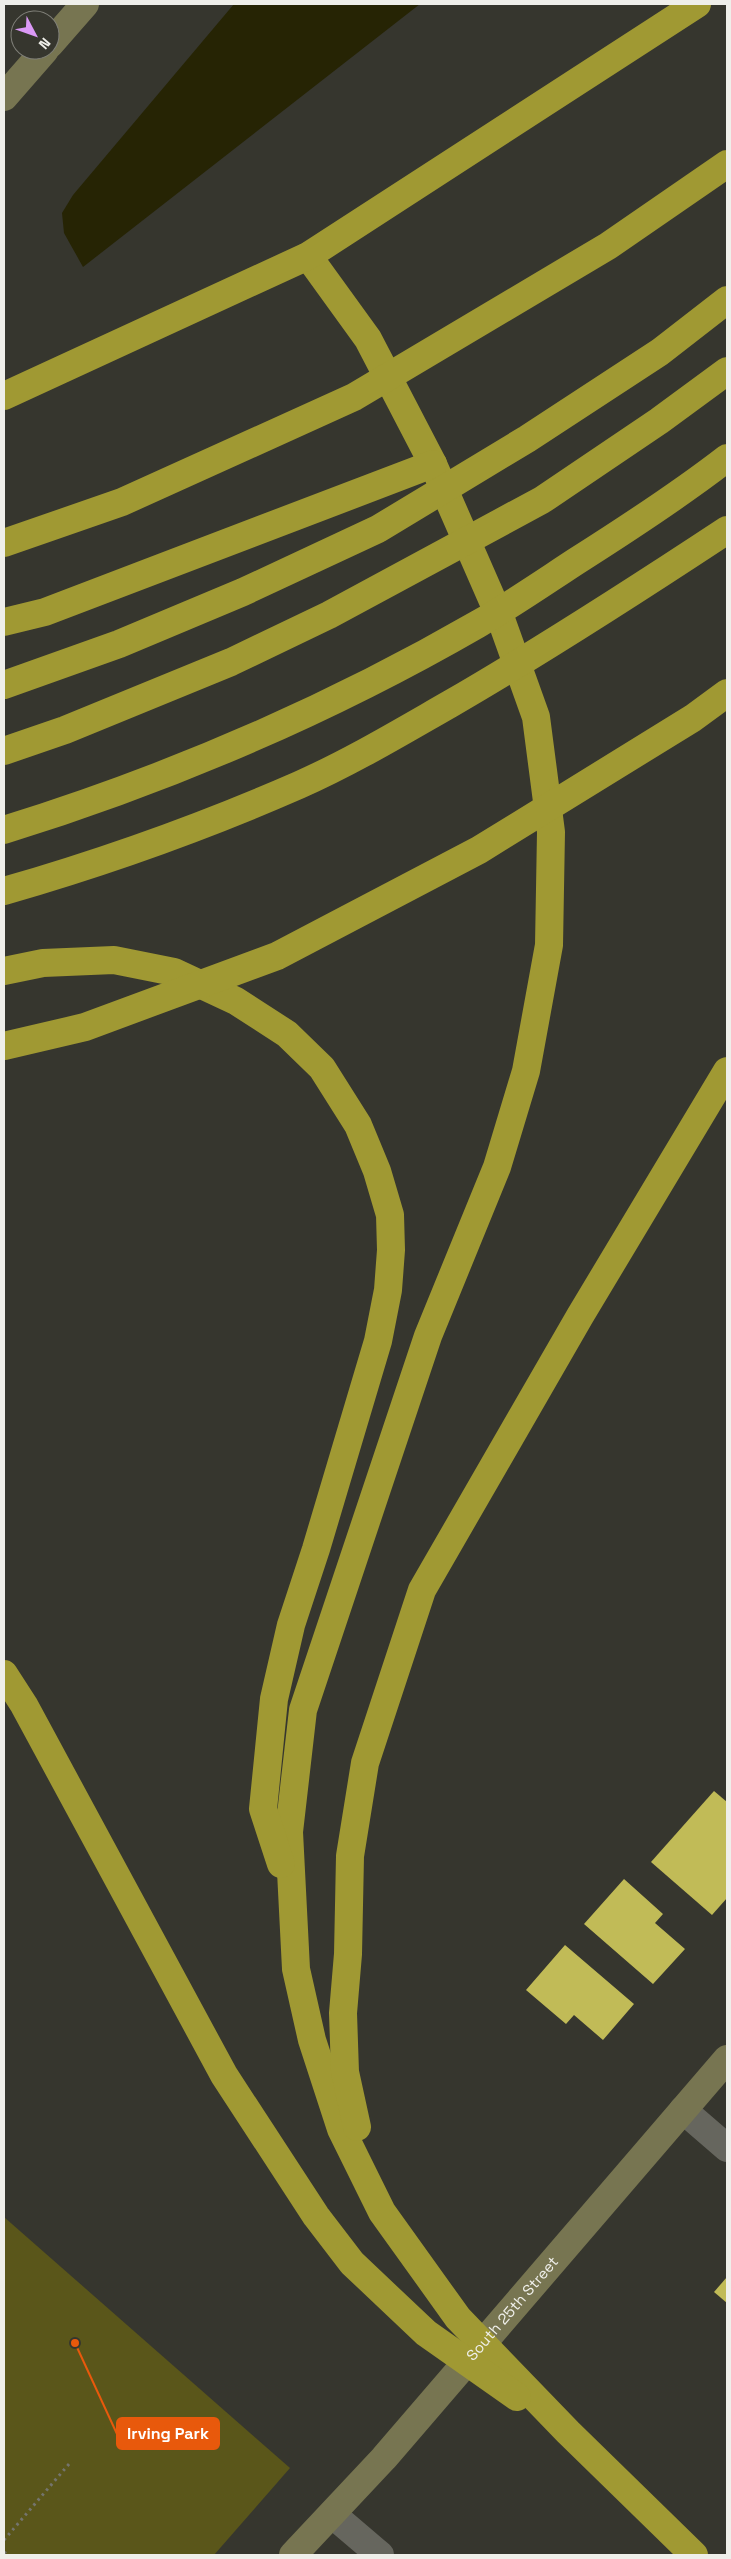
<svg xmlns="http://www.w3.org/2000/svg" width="731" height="2559" viewBox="0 0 731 2559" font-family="'Space Grotesk',sans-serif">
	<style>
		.green { fill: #5a561a }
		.water { fill: #262404 }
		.building { fill: #c1bb57 }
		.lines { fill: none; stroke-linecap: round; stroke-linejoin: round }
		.path { stroke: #74746d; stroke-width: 3; stroke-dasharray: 2.5 4; stroke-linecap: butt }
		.street { stroke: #66665e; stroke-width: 28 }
		.secondary { stroke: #777551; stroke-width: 28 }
		.highway { stroke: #a09933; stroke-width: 28 }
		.labels { text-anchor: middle; stroke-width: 5; stroke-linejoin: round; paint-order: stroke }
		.street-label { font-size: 15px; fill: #efefea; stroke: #36362e }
		.leader { fill: none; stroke: #e8590c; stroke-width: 2 }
		.callout-dot { fill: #e8590c; stroke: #36362e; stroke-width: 2 }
		.callout { fill: #e8590c; stroke: #e8590c; stroke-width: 2 }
		.callout-label { font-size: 16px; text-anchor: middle; font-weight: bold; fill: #fff }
	</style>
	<rect width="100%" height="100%" fill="#36362e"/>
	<!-- green -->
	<path class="green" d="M 4,2217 L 290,2468 L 214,2555 L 4,2555 Z"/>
	<!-- water -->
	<path class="water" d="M 234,4 L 420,4 L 83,267 L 64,233 L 62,213 L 73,195 Z"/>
	<!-- building -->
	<g class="building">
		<path d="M 714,1791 L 727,1802 L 727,1898 L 712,1915 L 651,1862 Z"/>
		<path d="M 624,1879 L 663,1914 L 655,1923 L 685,1949 L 653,1984 L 584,1924 Z"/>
		<path d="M 565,1945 L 634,2004 L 603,2040 L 574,2015 L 566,2024 L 526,1990 Z"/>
		<path d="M 727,2277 L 727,2303 L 714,2292 Z"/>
	</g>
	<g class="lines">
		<!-- path -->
		<g class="path">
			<path d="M 4,2540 L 69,2464"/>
			<path d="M 4,2552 L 8,2555"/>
		</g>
		<!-- street -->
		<g class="street">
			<path d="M 683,2110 L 727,2148"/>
			<path d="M 333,2515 L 380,2555"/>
		</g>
		<!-- secondary -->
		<g class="secondary">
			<path d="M 50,44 L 85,4"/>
			<path d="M 4,97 L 45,50"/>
			<path id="s1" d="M 293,2555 L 384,2458 L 727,2059"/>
		</g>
		<!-- highway -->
		<g class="highway">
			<path d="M 308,256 L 368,339 L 433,464 L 502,622 L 536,717 L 551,832 L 549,945 L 526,1071 L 497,1167 L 428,1336 L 303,1710 L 289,1832 L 296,1969 L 312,2040 L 341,2129 L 382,2212 L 458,2318 L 568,2432 L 694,2555"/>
			<path d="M 4,396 L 308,256 L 697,4"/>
			<path d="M 4,543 L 122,502 L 354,397 L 608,246 L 727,164"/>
			<path d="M 4,622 L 45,612 L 433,464"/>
			<path d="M 4,685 L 119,644 L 243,592 L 378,529 L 527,439 L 660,352 L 727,300"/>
			<path d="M 4,751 L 65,730 L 231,662 L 329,615 L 542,500 L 659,421 L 727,371"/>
			<path d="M 4,830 C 168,779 329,710 478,624 C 511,605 543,583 575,562 C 627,529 678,496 727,458"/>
			<path d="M 4,891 C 105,862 203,827 299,785 C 351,762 401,732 450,704 C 545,649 636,590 727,530"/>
			<path d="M 4,971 L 43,963 L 114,960 L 174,972 L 236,1001 L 287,1034 L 322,1068 L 358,1125 L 377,1171 L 390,1215 L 391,1250 L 388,1290 L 378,1341 L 316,1549 L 291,1625 L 274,1699 L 263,1809 L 281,1864"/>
			<path d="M 4,1046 L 85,1027 L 277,956 L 479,850 L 693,718 L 727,693"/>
			<path d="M 4,1674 L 24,1705 L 224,2075 L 316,2216 L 352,2263 L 426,2333 L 517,2397"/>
			<path d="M 357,2127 L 345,2072 L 343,2013 L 348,1954 L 350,1856 L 365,1763 L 422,1590 L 580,1316 L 727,1071"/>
		</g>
	</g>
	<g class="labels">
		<!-- street labels -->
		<g class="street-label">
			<text dy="5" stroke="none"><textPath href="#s1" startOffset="330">South 25th Street</textPath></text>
		</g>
	</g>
	<!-- callouts -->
	<path class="leader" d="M75 2343L117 2434"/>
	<circle class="callout-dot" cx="75" cy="2343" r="5"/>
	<rect class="callout" x="117" y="2418" width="102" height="31" rx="5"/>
	<g class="callout-label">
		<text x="168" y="2439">Irving Park</text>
	</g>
	<!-- border -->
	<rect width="731" height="2559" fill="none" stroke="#efefea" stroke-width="10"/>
	<!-- north arrow -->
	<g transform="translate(35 35) rotate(131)"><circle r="24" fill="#36362e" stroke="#808079"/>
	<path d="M0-4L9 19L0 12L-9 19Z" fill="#db99f6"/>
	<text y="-8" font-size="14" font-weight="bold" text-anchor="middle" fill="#efefea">N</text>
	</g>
</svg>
